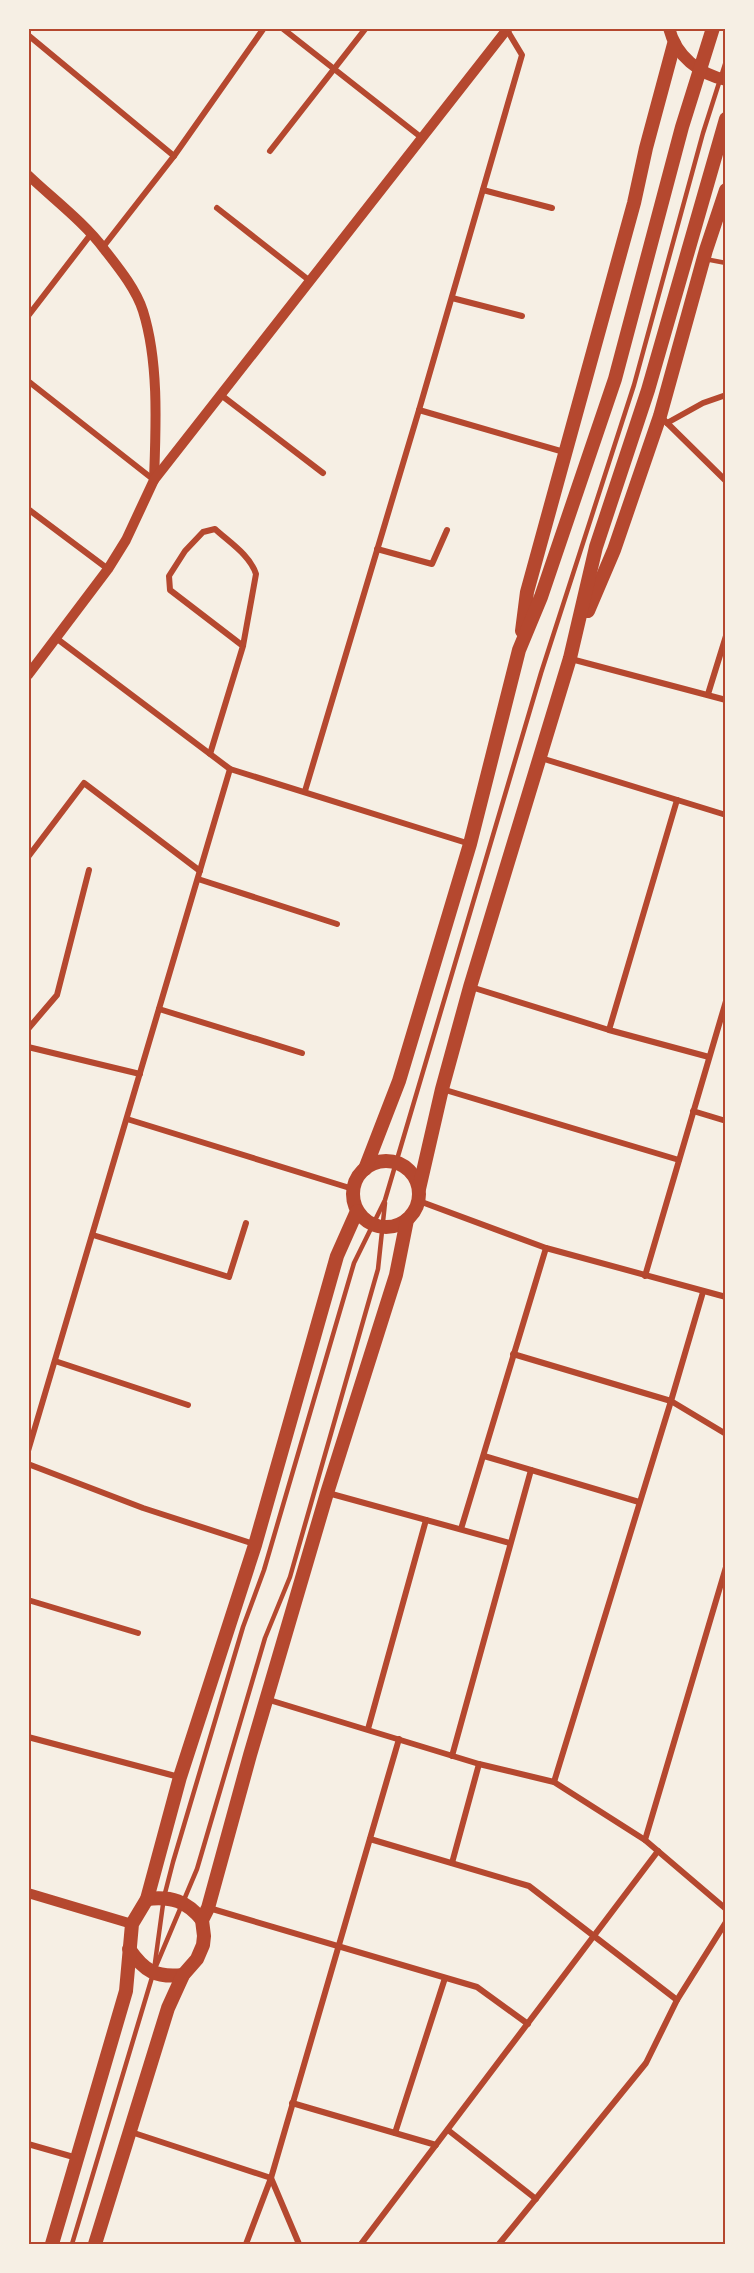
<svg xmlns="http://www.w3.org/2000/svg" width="754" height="2273" viewBox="0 0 754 2273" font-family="Raleway,sans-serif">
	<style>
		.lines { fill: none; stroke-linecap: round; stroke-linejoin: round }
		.service { stroke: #b5482f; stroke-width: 4.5 }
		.minor { stroke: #b5482f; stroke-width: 6 }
		.tertiary { stroke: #b5482f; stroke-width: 10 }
		.secondary { stroke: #b5482f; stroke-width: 12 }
		.primary { stroke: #b5482f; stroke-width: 14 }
		.neatline { fill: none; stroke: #b5482f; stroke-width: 2 }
	</style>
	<rect width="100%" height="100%" fill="#f6efe4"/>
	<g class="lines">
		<!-- service -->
		<g class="service">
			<path d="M 705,259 L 726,263"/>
			<path d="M 156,1966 L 197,1869 L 265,1638 L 290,1577 L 378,1269 L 385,1203"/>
			<path d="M 154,1970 L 164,1897 L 173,1862 L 243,1627 L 264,1570 L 354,1263 L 385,1200 L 541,673 L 634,385 L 703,133 L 726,61"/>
			<path d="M 72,2244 L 153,1974"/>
		</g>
		<!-- minor -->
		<g class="minor">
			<path d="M 282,28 L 422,138"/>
			<path d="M 28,35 L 174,156"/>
			<path d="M 270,151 L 366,28"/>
			<path d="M 483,190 L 552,208"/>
			<path d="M 217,208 L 310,281"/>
			<path d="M 103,247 L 174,156 L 264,28"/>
			<path d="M 452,298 L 522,316"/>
			<path d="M 28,316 L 91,234"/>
			<path d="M 28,381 L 154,480"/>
			<path d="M 221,395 L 323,473"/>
			<path d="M 419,410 L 564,452"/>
			<path d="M 660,416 L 726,481"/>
			<path d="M 667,423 L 703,403 L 726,395"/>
			<path d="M 28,509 L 108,569"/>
			<path d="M 377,549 L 432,564 L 447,530"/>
			<path d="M 56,638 L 230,769 L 470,844"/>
			<path d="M 571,659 L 726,700"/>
			<path d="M 708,694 L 726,636"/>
			<path d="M 210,754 L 243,646 L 256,574 C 250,555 229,542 215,529 L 203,532 L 185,551 L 169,576 L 170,590 L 243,646"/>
			<path d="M 541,758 L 726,815"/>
			<path d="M 305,791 L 419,410 L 522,55 L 507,30"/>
			<path d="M 28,857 L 84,783 L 200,871"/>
			<path d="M 198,879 L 337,924"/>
			<path d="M 471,987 L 609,1030 L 709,1057"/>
			<path d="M 159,1009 L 302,1053"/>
			<path d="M 28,1029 L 57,995 L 89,870"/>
			<path d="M 609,1030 L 677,800"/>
			<path d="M 28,1047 L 140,1074"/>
			<path d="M 442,1089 L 679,1160"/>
			<path d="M 693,1111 L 726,1121"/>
			<path d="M 127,1119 L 353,1189"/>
			<path d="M 419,1201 L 546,1248 L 726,1297"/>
			<path d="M 93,1235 L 229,1277 L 246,1223"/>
			<path d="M 645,1276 L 726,1001"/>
			<path d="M 513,1354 L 671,1401 L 726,1434"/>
			<path d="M 55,1361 L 188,1405"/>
			<path d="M 28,1451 L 230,769"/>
			<path d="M 484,1456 L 639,1502"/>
			<path d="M 28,1464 L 143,1508 L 254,1544"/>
			<path d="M 328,1493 L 510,1543"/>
			<path d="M 461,1529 L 546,1248"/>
			<path d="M 726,1567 L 645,1840 L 726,1909"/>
			<path d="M 28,1600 L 138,1633"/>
			<path d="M 266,1699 L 479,1764 L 554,1782 L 645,1840"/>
			<path d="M 368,1729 L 426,1520"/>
			<path d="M 28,1737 L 179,1777"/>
			<path d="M 452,1756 L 531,1470"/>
			<path d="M 554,1782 L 671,1401 L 703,1292"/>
			<path d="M 370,1839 L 529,1886 L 677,2000"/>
			<path d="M 452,1863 L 479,1764"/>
			<path d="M 209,1908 L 477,1987 L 528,2024"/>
			<path d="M 292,2103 L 436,2145"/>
			<path d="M 448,2130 L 536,2199"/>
			<path d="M 131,2132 L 271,2178 L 299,2244"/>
			<path d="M 395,2133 L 445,1978"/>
			<path d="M 28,2144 L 77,2158"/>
			<path d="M 246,2244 L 271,2178 L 399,1739"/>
			<path d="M 361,2244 L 658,1851"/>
			<path d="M 499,2244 L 646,2063 L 677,2000 L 726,1922"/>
		</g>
		<!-- tertiary -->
		<g class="tertiary">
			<path d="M 28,175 C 52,198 85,223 104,249 C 118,267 136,289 143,311 C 159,362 156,426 154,480"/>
			<path d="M 28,675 L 108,569 L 126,540 L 154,480 L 508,28"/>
			<path d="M 28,1893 L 132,1924"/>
		</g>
		<!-- secondary -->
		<path class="secondary" d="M 669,28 C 676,56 699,74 726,80"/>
		<!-- primary -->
		<g class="primary">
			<path d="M 588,611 L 614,550 L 660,416 L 706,250 L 726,190"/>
			<path d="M 522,631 L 527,592 L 634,203 L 646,148 L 674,44"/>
			<circle cx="386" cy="1194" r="33"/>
			<path d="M 365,1169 L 399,1081 L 470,844 L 519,650 L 541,597 L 615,379 L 682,127 L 713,28"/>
			<path d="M 419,1189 L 442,1089 L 470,987 L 570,658 L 596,547 L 648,390 L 726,119"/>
			<path d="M 147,1899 C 171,1896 187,1901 202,1920"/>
			<path d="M 129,1949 C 144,1971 156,1978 183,1975"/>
			<path d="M 52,2244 L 126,1991 L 132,1924 L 147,1899 L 180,1777 L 255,1545 L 337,1256 L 357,1211"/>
			<path d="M 95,2244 L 168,2008 L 183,1975 L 197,1959 L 203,1945 L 204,1936 L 202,1920 L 208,1908 L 250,1755 L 327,1493 L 396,1275 L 407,1220"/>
		</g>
	</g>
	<!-- border -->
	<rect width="754" height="2273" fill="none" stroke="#f6efe4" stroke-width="60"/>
	<rect x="30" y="30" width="694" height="2213" class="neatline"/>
</svg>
